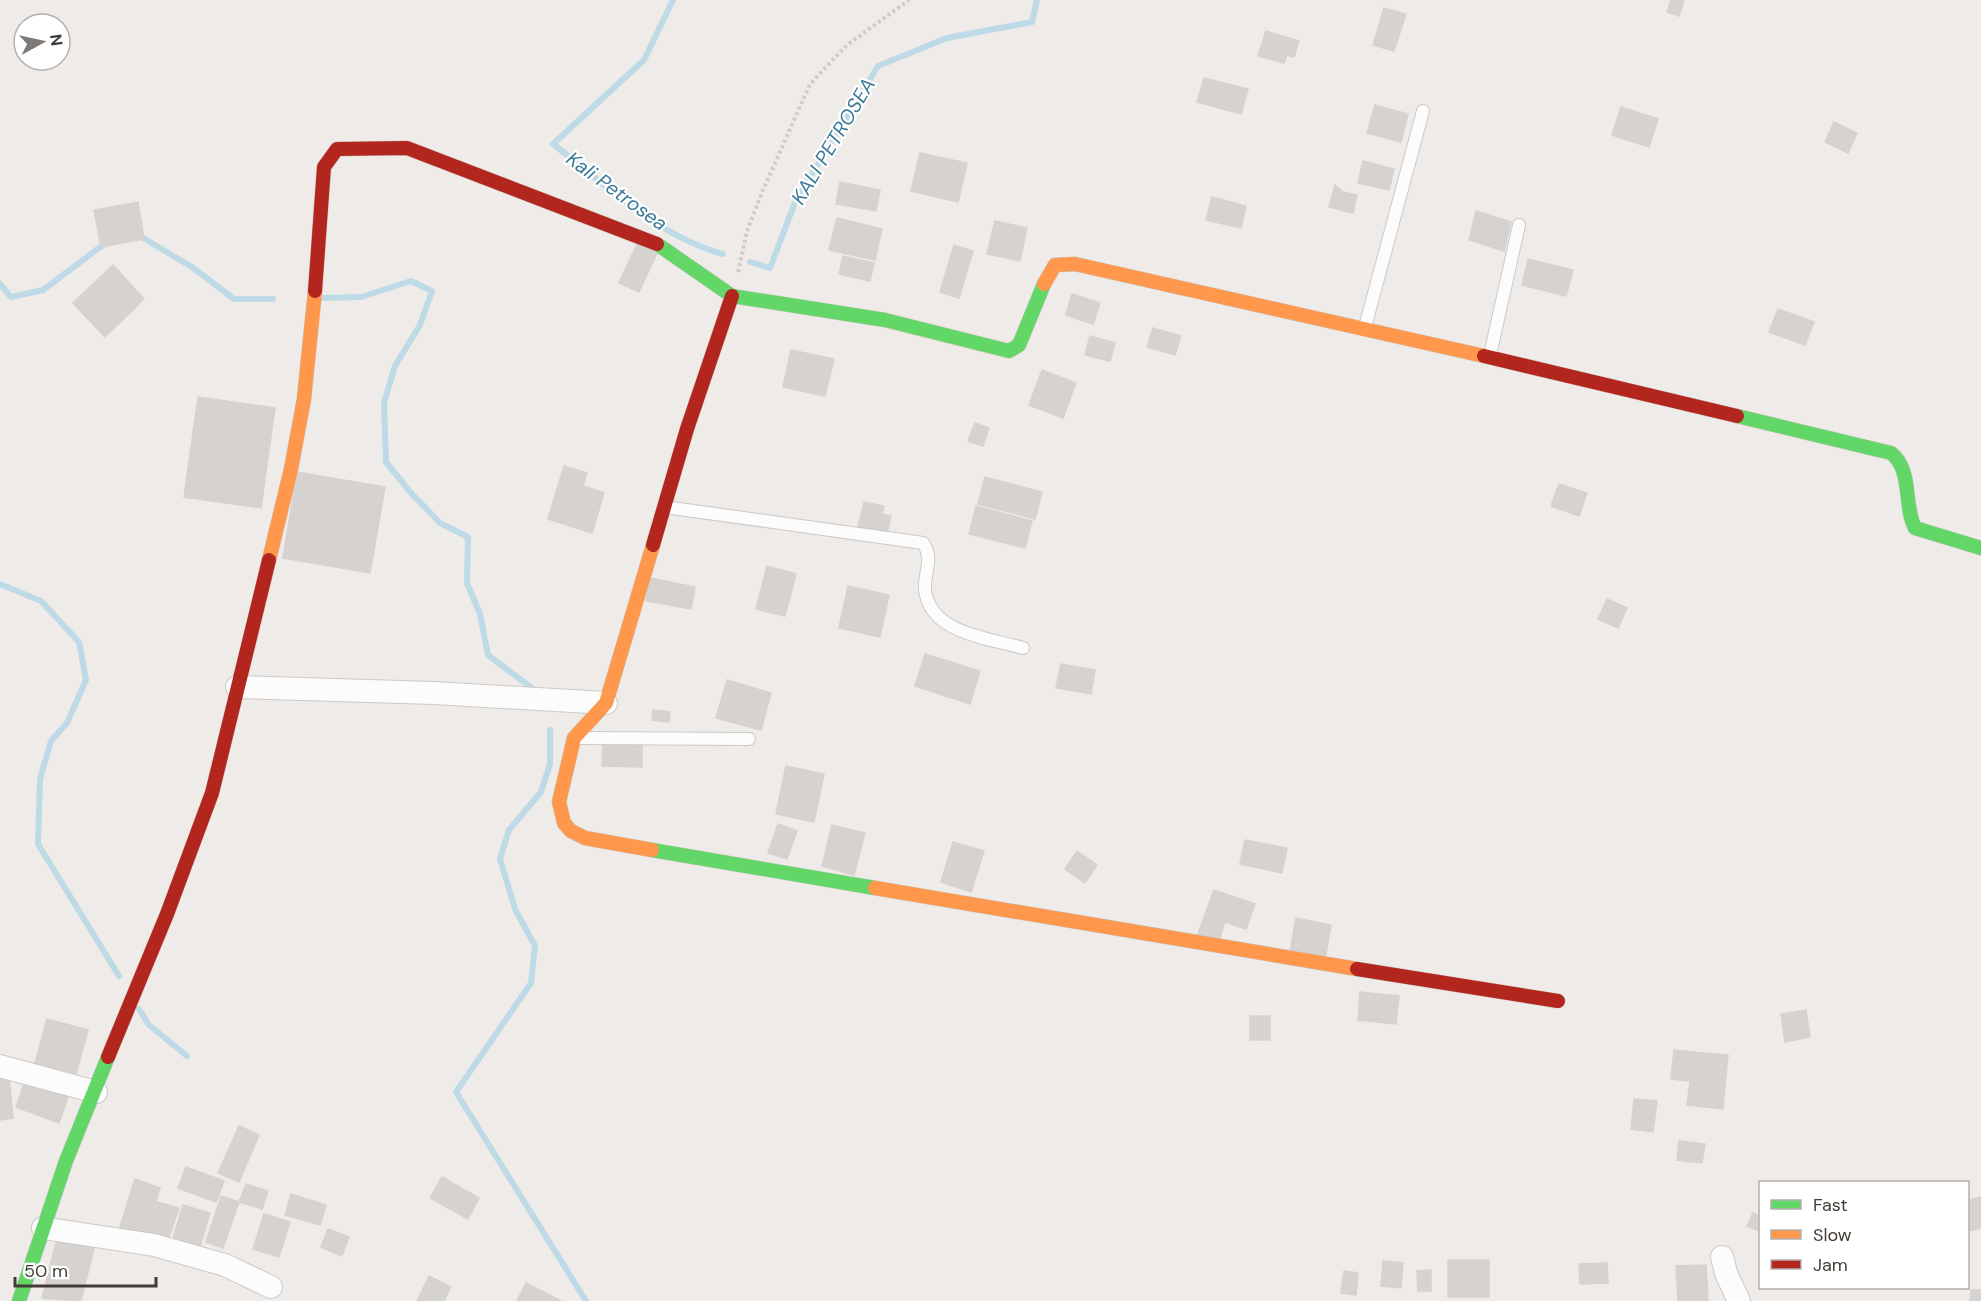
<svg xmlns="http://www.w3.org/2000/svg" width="1981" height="1301" viewBox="0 0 1981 1301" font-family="'DM Sans',sans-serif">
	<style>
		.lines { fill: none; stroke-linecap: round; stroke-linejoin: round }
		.stream { stroke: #bedae7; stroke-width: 6 }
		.building { fill: #d5d2cf; stroke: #d6d2ce; stroke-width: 1.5 }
		.lane-casing { stroke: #ccc9c6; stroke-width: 14 }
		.street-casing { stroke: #ccc9c6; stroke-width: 24 }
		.fast-casing { stroke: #ccc7c0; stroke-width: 15 }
		.slow-casing { stroke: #ccc7c0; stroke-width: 15 }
		.jam-casing { stroke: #ccc7c0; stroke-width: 15 }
		.path { stroke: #ceccca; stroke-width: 4; stroke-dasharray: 3 3; stroke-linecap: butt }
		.lane { stroke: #fcfcfc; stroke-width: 12 }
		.street { stroke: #fcfcfc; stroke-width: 22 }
		.fast { stroke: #63d668; stroke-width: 14 }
		.slow { stroke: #ff974d; stroke-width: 14 }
		.jam { stroke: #b3261e; stroke-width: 14 }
		.labels { text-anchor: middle; stroke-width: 4.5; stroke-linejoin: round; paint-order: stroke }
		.water-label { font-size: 20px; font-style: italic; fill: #3b7a99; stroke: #fff }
	</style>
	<rect width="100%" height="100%" fill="#eeebe8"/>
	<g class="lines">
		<!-- stream -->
		<g class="stream">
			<path d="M 673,0 L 644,60 L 553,144 C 605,184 659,237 723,254"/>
			<path d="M 138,235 L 192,267 L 234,299 L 273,299"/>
			<path d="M 750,262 L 770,268 L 796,200 L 878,66 L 947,38 L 1032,22 L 1037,0"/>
			<path d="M 0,284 L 11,297 L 43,290 L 107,242"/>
			<path d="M 322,298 L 361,297 L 411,281 L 432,291 L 420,325 L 395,366 L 384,403 L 386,462 L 411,493 L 440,523 L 468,537 L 467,583 L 480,614 L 488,655 L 533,689 L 535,693"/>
			<path d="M 0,584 L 41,601 L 79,642 L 86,680 L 67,723 L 51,741 L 40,779 L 38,844 L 119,976"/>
			<path d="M 550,730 L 550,764 L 541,792 L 509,830 L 500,859 L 515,909 L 535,946 L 531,983 L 456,1092 L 586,1301"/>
			<path d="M 139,1009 L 149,1025 L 187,1056"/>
		</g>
	</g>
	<!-- building -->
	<g class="building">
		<path d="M 1671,0 L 1684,0 L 1679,16 L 1667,12 Z"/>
		<path d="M 1384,8 L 1406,14 L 1394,51 L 1373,45 Z"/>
		<path d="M 1266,31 L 1299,41 L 1294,57 L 1287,55 L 1284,63 L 1258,56 Z"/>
		<path d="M 1204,78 L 1248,89 L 1241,114 L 1197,102 Z"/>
		<path d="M 1375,105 L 1408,114 L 1401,142 L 1367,133 Z"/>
		<path d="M 1621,107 L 1658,119 L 1649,147 L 1612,135 Z"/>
		<path d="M 1834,122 L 1857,133 L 1848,153 L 1825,142 Z"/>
		<path d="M 920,153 L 967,163 L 958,202 L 911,191 Z"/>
		<path d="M 1363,161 L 1394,169 L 1389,190 L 1358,183 Z"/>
		<path d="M 840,182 L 880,190 L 876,211 L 836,204 Z"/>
		<path d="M 1335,185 L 1343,192 L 1357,195 L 1353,213 L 1329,207 Z"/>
		<path d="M 1212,197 L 1246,206 L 1241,228 L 1206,220 Z"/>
		<path d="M 138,202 L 144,239 L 101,247 L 94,210 Z"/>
		<path d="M 1476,211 L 1511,222 L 1504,251 L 1469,240 Z"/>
		<path d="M 837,218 L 882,229 L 875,260 L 829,250 Z"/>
		<path d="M 995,221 L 1027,228 L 1020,261 L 987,254 Z"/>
		<path d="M 637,244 L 657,253 L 639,292 L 619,283 Z"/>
		<path d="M 954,245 L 973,251 L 959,298 L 940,292 Z"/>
		<path d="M 843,256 L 874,263 L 870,281 L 839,274 Z"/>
		<path d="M 1528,259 L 1573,270 L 1566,296 L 1522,285 Z"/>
		<path d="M 113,265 L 144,299 L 105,337 L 73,303 Z"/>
		<path d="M 1072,294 L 1100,303 L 1093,324 L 1066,315 Z"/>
		<path d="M 1778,309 L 1814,322 L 1805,345 L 1769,332 Z"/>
		<path d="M 1153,328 L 1181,336 L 1175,355 L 1147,347 Z"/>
		<path d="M 1090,336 L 1115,343 L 1110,361 L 1085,355 Z"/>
		<path d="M 791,350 L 834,359 L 825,396 L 783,387 Z"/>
		<path d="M 1042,370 L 1076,383 L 1063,418 L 1029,405 Z"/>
		<path d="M 198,397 L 275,408 L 261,508 L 184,497 Z"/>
		<path d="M 975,423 L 989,428 L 983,446 L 968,441 Z"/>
		<path d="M 564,466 L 587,473 L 583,486 L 604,493 L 592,533 L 548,519 Z"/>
		<path d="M 297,472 L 385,487 L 370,573 L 283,558 Z"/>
		<path d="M 985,477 L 1042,492 L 1035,519 L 978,504 Z"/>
		<path d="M 1559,484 L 1587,493 L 1579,516 L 1551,506 Z"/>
		<path d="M 864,502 L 884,506 L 882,514 L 891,516 L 887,534 L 858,527 Z"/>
		<path d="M 976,506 L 1032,521 L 1025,548 L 969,534 Z"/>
		<path d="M 767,566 L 796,574 L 785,616 L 756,609 Z"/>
		<path d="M 650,578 L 695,587 L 691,609 L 646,601 Z"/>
		<path d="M 848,586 L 889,595 L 880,637 L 839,628 Z"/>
		<path d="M 1607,599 L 1627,608 L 1618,628 L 1598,619 Z"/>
		<path d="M 925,654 L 980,671 L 970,704 L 915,686 Z"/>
		<path d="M 1061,664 L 1095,670 L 1091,694 L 1056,688 Z"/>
		<path d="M 727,680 L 771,693 L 761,730 L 716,718 Z"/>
		<path d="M 653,710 L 670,712 L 669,722 L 652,720 Z"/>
		<path d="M 603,739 L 642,740 L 642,767 L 602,766 Z"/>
		<path d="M 786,766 L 824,774 L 814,822 L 776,814 Z"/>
		<path d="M 778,824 L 797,831 L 787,859 L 768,853 Z"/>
		<path d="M 832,825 L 865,833 L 854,875 L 822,866 Z"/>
		<path d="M 1245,840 L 1287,848 L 1282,873 L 1240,864 Z"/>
		<path d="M 953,842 L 984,851 L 971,892 L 941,882 Z"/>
		<path d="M 1077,851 L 1097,865 L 1085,883 L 1065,869 Z"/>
		<path d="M 1214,890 L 1255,904 L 1246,929 L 1225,922 L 1218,943 L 1197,936 Z"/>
		<path d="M 1296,918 L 1331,925 L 1325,960 L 1290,953 Z"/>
		<path d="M 1360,992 L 1399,996 L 1396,1024 L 1358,1020 Z"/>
		<path d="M 1806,1010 L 1810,1037 L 1785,1042 L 1781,1014 Z"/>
		<rect x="1250" y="1016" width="20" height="24"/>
		<path d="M 47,1019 L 88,1030 L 76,1074 L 35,1063 Z"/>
		<path d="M 1674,1050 L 1703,1053 L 1700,1082 L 1671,1079 Z"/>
		<path d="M 1703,1053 L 1728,1055 L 1725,1085 L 1700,1082 Z"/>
		<path d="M 9,1077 L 13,1118 L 0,1120 L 0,1078 Z"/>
		<path d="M 25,1081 L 68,1097 L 59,1123 L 16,1107 Z"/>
		<path d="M 1690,1081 L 1725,1085 L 1723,1109 L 1687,1105 Z"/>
		<path d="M 1634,1099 L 1657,1101 L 1653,1132 L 1631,1129 Z"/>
		<path d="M 239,1126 L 259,1135 L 239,1182 L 218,1173 Z"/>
		<path d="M 1679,1141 L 1705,1144 L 1702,1163 L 1677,1160 Z"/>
		<path d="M 186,1167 L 224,1181 L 216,1202 L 178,1188 Z"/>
		<path d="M 442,1177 L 479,1198 L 468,1219 L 430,1198 Z"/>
		<path d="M 135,1179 L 160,1188 L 144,1238 L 119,1230 Z"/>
		<path d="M 246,1184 L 268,1191 L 262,1209 L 239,1202 Z"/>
		<path d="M 291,1194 L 326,1205 L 320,1225 L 285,1215 Z"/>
		<path d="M 221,1196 L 239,1202 L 223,1248 L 206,1242 Z"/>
		<path d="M 1981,1197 L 1981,1228 L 1968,1231 L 1968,1200 Z"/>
		<path d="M 157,1202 L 179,1208 L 168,1240 L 146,1235 Z"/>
		<path d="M 183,1205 L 210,1213 L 200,1247 L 173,1239 Z"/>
		<path d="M 1753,1213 L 1760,1216 L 1760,1231 L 1747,1226 Z"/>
		<path d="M 264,1214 L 290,1222 L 279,1257 L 253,1249 Z"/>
		<path d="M 328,1229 L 349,1237 L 342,1256 L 321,1247 Z"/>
		<path d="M 58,1235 L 95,1244 L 81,1301 L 42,1298 Z"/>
		<rect x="1448" y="1260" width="41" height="37"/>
		<path d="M 1383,1261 L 1403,1263 L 1401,1288 L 1381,1286 Z"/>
		<path d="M 1607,1263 L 1608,1283 L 1580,1284 L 1579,1264 Z"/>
		<path d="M 1706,1265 L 1708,1301 L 1678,1301 L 1676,1266 Z"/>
		<path d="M 1431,1270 L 1431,1291 L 1418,1291 L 1417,1271 Z"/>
		<path d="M 1344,1271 L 1358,1273 L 1356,1295 L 1341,1293 Z"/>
		<path d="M 429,1276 L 451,1287 L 444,1301 L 417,1301 Z"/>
		<path d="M 526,1283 L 561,1301 L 517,1301 Z"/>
		<path d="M 1971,1290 L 1981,1290 L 1981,1301 L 1970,1301 Z"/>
	</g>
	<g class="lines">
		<!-- lane casing -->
		<g class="lane-casing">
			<g id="lane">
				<path d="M 1365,327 L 1423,111"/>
				<path d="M 1490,355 L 1519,225"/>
				<path d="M 665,507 L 923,543 C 934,559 924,572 925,589 C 929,634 990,638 1023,648"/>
				<path d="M 580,738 L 749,739"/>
			</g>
		</g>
		<!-- street casing -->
		<g class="street-casing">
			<g id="street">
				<path d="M 237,687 L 434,693 L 606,703"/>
				<path d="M 0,1066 L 96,1092"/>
				<path d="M 43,1228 L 154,1245 L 225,1265 L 271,1287"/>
				<path d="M 1722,1257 L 1726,1273 L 1739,1301"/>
			</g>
		</g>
		<!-- fast casing -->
		<g class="fast-casing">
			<g id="fast">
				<path d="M 657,244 L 732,296 L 885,320 L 1009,351 L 1019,345 L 1044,284"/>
				<path d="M 1737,416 L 1891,453 C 1913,470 1903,505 1915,528 L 1981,548"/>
				<path d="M 652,850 L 875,888"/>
				<path d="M 19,1301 L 66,1161 L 108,1057"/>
			</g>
		</g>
		<!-- slow casing -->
		<g class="slow-casing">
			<g id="slow">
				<path d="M 1044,284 L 1055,265 L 1075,264 L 1484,356"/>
				<path d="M 269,560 L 291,469 L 304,399 L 315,291"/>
				<path d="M 652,850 L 585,838 L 571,831 L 564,823 L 559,802 L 574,738 L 606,703 L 653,545"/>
				<path d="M 875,888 L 1357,969"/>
			</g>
		</g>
		<!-- jam casing -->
		<g class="jam-casing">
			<g id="jam">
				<path d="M 315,291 L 324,167 L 337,149 L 407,148 L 657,244"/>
				<path d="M 1484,356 L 1737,416"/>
				<path d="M 653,545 L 687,429 L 732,296"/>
				<path d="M 1357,969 L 1558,1001"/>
				<path d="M 108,1057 L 167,914 L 212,793 L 269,560"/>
			</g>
		</g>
		<!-- path -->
		<path class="path" d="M 738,272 L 747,231 L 763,190 L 810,84 L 847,45 L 909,0"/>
		<!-- lane -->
		<use href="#lane" class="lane"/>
		<!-- street -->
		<use href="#street" class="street"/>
		<!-- fast -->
		<use href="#fast" class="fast"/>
		<!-- slow -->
		<use href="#slow" class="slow"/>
		<!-- jam -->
		<use href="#jam" class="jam"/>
	</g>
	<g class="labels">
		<!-- water labels -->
		<g class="water-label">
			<text transform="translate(833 141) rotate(-59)" y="7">KALI PETROSEA</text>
			<text transform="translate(617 191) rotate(36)" y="7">Kali Petrosea</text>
		</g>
	</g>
	<!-- legend -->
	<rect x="1759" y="1181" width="210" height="108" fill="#ffffff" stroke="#b3b1af" stroke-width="1.5"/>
	<rect x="1771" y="1200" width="30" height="9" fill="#63d668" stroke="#b3b1af" stroke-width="1.5"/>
	<text x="1813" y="1211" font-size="18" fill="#423c36">Fast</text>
	<rect x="1771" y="1230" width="30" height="9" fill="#ff974d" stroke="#b3b1af" stroke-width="1.5"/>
	<text x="1813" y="1241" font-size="18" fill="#423c36">Slow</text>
	<rect x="1771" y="1260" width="30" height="9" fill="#b3261e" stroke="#b3b1af" stroke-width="1.5"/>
	<text x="1813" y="1271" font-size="18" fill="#423c36">Jam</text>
	<!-- north arrow -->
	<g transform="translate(42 42) rotate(82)"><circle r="28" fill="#ffffff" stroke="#b3b1af" stroke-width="1.5"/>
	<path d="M0-4.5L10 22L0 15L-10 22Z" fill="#7e7974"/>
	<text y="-9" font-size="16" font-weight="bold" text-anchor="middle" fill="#423c36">N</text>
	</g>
	<!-- scale -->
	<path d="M15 1277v9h141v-9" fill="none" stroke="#423c36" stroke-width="3"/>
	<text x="24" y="1277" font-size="18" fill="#423c36" stroke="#ffffff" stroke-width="4.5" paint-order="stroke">50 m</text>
</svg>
